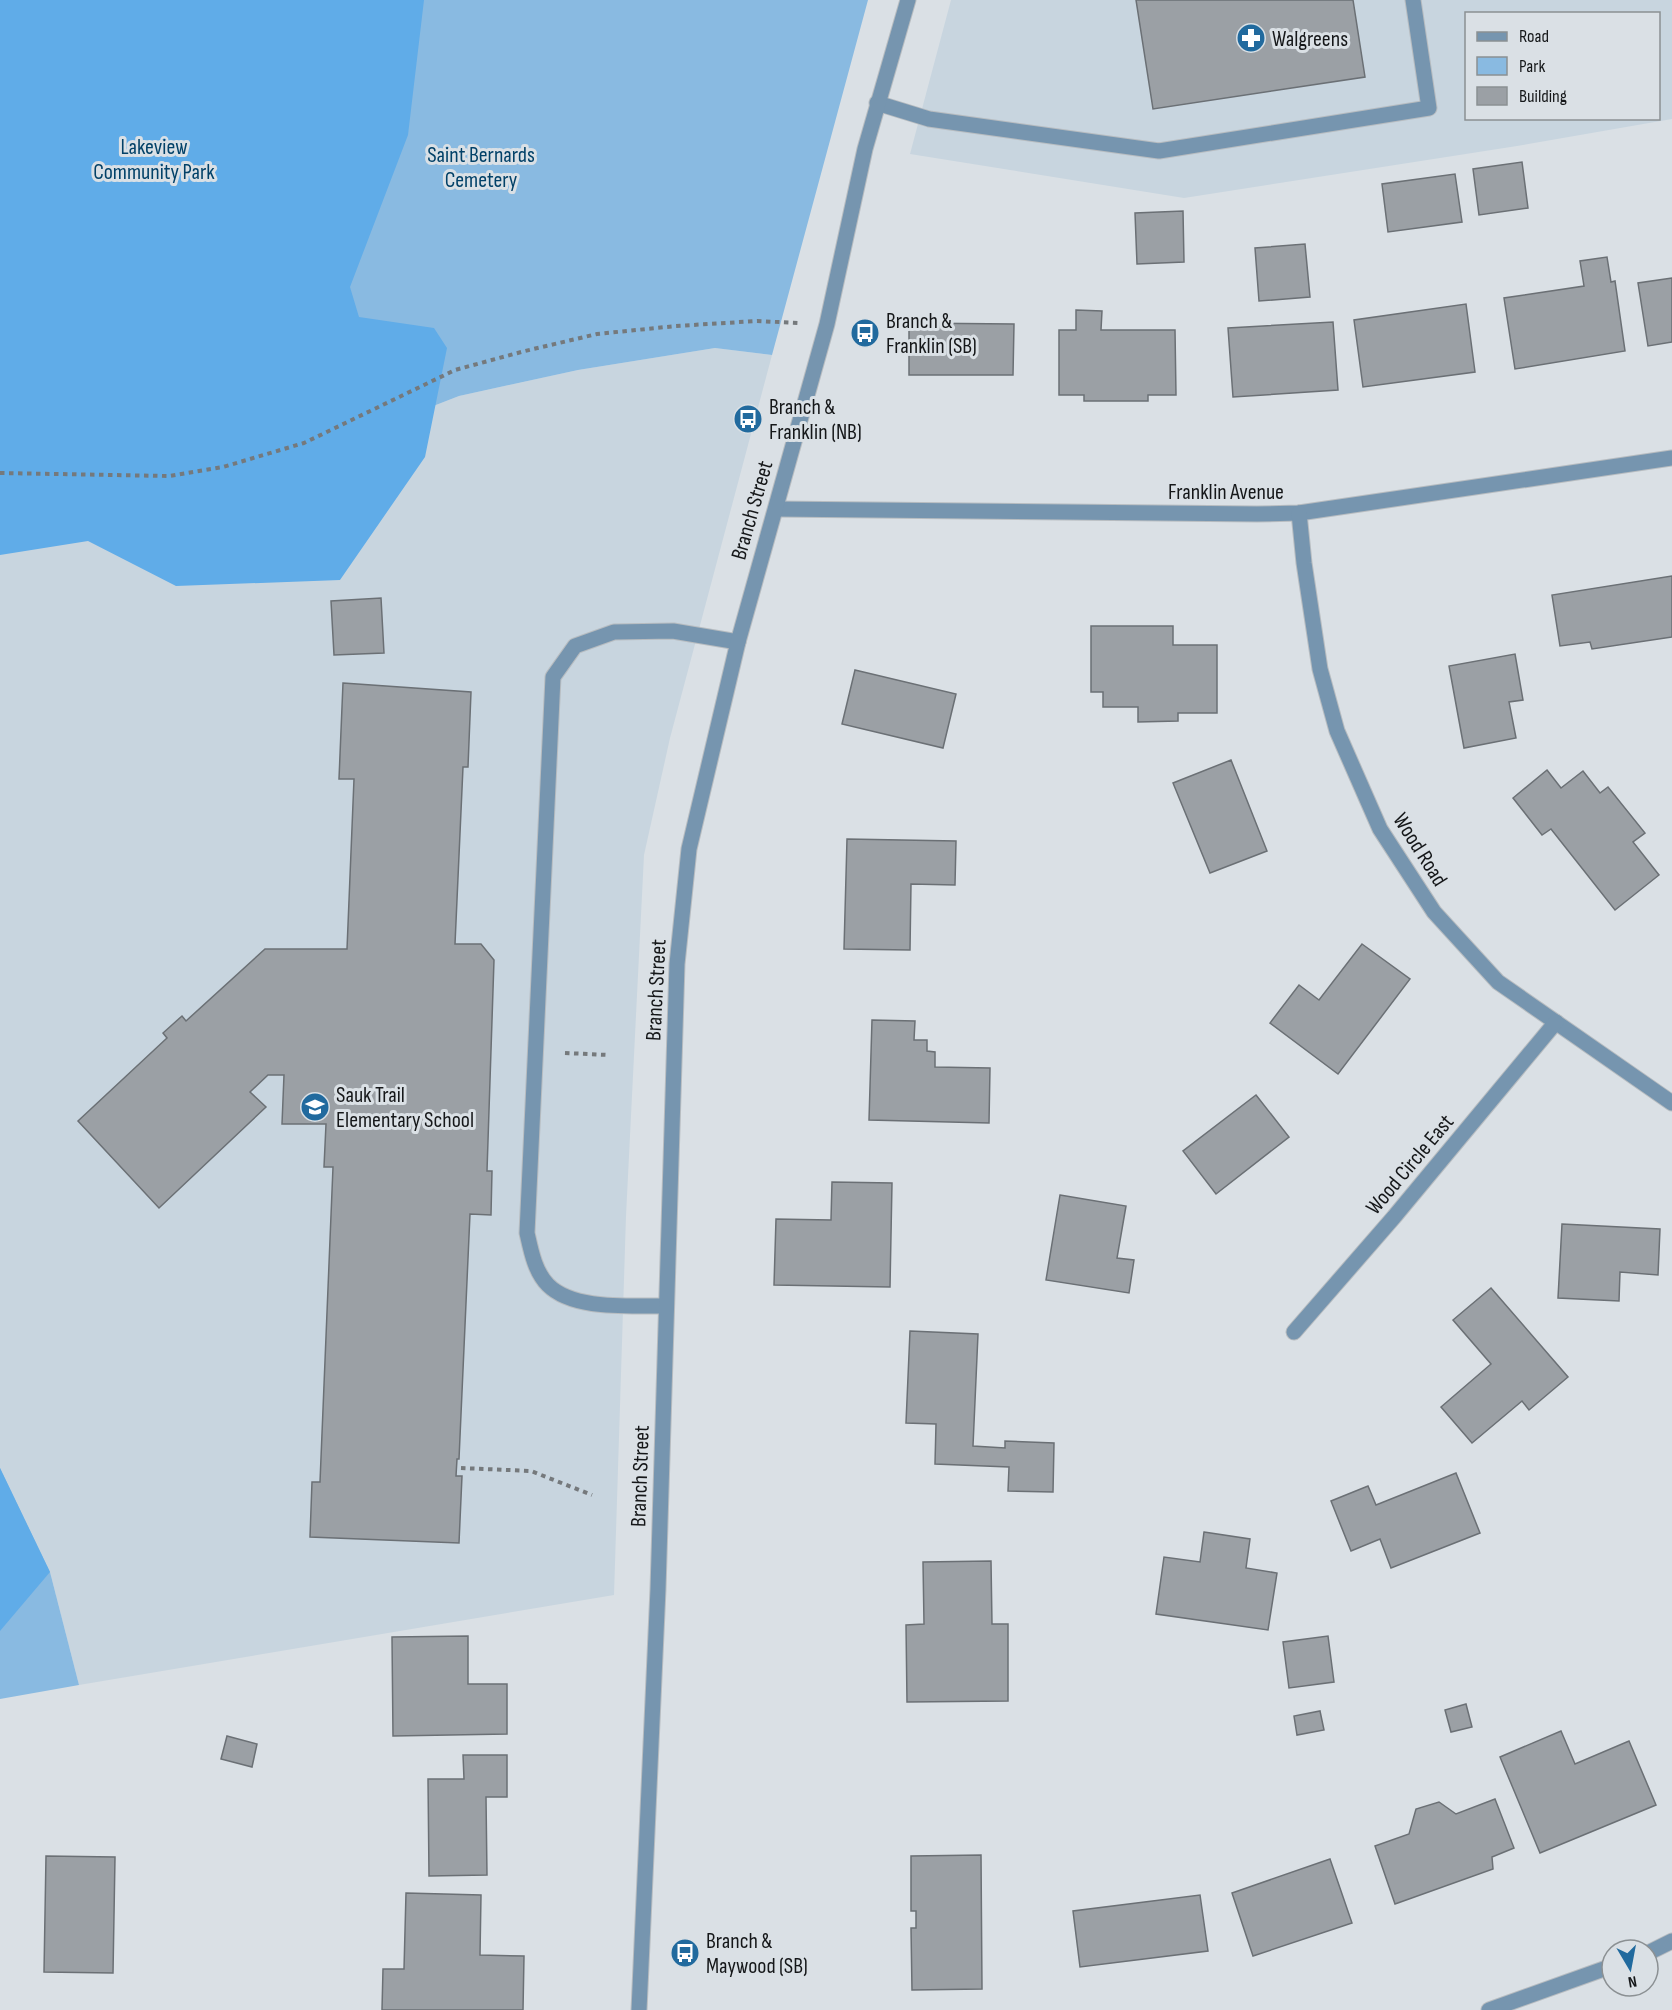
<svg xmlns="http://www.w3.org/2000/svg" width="1672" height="2010" viewBox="0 0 1672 2010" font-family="'Sofia Sans Condensed',sans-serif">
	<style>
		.built { fill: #c8d5df; fill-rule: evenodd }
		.green { fill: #89bae1 }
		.forest { fill: #60ace8 }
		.building { fill: #9ba0a5; stroke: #6b7075; stroke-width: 1.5 }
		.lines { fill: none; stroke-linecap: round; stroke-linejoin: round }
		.minor-casing { stroke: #b7bcc0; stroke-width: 17 }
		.path { stroke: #75797c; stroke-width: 4; stroke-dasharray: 4.5 4.5; stroke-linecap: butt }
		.minor { stroke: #7695af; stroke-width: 15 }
		.labels { text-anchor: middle; stroke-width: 6; stroke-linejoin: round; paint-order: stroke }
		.poi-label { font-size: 22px; fill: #151719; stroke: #dae0e5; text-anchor: start }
		.park-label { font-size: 22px; fill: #024168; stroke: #dae0e5 }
		.street-label { font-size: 22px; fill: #151719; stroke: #dae0e5 }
	</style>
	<rect width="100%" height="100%" fill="#dae0e5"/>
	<!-- built -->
	<g class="built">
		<path d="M 951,0 L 1672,0 L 1672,119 L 1517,146 L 1184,198 L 910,154 ZM 1466,14 L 1658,14 L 1658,118 L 1466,118 Z"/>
		<path d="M 715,348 L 772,355 L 670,738 L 644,855 L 626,1216 L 614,1595 L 79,1685 L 50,1572 L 0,1468 L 0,551 L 315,452 L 459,396 L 578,370 Z"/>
	</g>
	<!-- green -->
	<g class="green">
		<path d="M 0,0 L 868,0 L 772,355 L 715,348 L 578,370 L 459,396 L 315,452 Z"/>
		<path d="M 0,1468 L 50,1572 L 79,1685 L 0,1699 Z"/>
	</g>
	<!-- forest -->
	<g class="forest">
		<path d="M 0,0 L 424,0 L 408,135 L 350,287 L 359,317 L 434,328 L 447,348 L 425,457 L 340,580 L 176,586 L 88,541 L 0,555 Z"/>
		<path d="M 0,1468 L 50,1572 L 0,1631 Z"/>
	</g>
	<!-- building -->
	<g class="building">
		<path d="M 1136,0 L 1353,0 L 1365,77 L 1153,109 Z"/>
		<path d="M 1522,162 L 1528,208 L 1479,215 L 1473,169 Z"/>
		<path d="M 1455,174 L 1462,222 L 1388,232 L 1382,184 Z"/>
		<path d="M 1183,211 L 1184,262 L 1137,264 L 1135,213 Z"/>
		<path d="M 1305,244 L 1310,297 L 1259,301 L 1255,248 Z"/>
		<path d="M 1607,257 L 1611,282 L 1615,281 L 1625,351 L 1515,369 L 1504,298 L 1584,286 L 1580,261 Z"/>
		<path d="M 1672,278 L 1672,342 L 1648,346 L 1638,283 Z"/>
		<path d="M 1466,304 L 1475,372 L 1363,387 L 1354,320 Z"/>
		<path d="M 1076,310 L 1102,311 L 1101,330 L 1175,330 L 1176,395 L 1148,395 L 1148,401 L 1084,401 L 1084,395 L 1059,395 L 1059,330 L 1076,330 Z"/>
		<path d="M 1333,322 L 1338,390 L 1233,397 L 1228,328 Z"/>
		<path d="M 909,323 L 1014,324 L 1013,375 L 909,375 Z"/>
		<path d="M 1672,576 L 1672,637 L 1592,649 L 1590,642 L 1560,646 L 1552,595 Z"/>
		<path d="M 381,598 L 384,653 L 334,655 L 331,601 Z"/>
		<path d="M 1091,626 L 1173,626 L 1173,645 L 1217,645 L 1217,713 L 1178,713 L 1178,721 L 1138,722 L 1138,707 L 1103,707 L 1103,692 L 1091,692 Z"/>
		<path d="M 1515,654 L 1523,700 L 1509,702 L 1516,738 L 1464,748 L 1449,666 Z"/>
		<path d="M 855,670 L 956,694 L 943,748 L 842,724 Z"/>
		<path d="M 343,683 L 471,692 L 468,767 L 463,767 L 455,944 L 481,944 L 494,960 L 487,1171 L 492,1171 L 491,1215 L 470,1214 L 459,1459 L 457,1459 L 456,1476 L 462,1476 L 459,1543 L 310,1537 L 312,1482 L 320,1482 L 333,1167 L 324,1167 L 326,1124 L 282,1124 L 284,1075 L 268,1075 L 250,1092 L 266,1107 L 159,1208 L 78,1121 L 167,1038 L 163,1033 L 182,1016 L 186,1021 L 265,949 L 347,949 L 354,779 L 339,779 Z"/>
		<path d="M 1231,760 L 1267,851 L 1210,873 L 1173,783 Z"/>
		<path d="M 1547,770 L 1561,788 L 1583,771 L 1600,793 L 1608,787 L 1645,833 L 1633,842 L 1659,875 L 1615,910 L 1551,829 L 1542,835 L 1513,798 Z"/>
		<path d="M 847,839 L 956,841 L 955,885 L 911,884 L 910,950 L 844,949 Z"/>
		<path d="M 1362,944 L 1410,979 L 1338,1074 L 1270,1023 L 1299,985 L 1319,1000 Z"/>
		<path d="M 872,1020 L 915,1021 L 914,1040 L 927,1040 L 927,1051 L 935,1052 L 935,1067 L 990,1068 L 989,1123 L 869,1120 Z"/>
		<path d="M 1256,1095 L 1289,1137 L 1216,1194 L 1183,1151 Z"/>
		<path d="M 832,1182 L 892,1183 L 890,1287 L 774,1285 L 776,1219 L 831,1220 Z"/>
		<path d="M 1060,1195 L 1126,1206 L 1117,1258 L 1134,1260 L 1129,1293 L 1046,1280 Z"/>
		<path d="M 1562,1224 L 1660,1229 L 1658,1275 L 1620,1272 L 1619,1301 L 1558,1298 Z"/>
		<path d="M 1491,1288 L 1568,1377 L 1529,1410 L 1522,1401 L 1472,1443 L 1441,1407 L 1491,1364 L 1453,1320 Z"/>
		<path d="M 910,1331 L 978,1334 L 973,1446 L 1005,1448 L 1005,1441 L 1054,1443 L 1053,1492 L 1008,1491 L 1009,1467 L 935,1464 L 936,1424 L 906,1423 Z"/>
		<path d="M 1456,1473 L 1480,1533 L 1391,1568 L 1380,1539 L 1351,1551 L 1331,1501 L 1368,1486 L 1376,1505 Z"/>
		<path d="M 1204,1532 L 1250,1539 L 1246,1568 L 1277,1573 L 1268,1630 L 1156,1614 L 1164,1557 L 1200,1562 Z"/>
		<path d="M 991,1561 L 992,1624 L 1008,1624 L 1008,1701 L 907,1702 L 906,1625 L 924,1624 L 923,1562 Z"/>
		<path d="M 468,1636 L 468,1684 L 507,1684 L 507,1734 L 393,1736 L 392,1637 Z"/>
		<path d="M 1328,1636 L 1334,1682 L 1289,1688 L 1283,1642 Z"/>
		<path d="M 1466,1704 L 1472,1727 L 1451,1732 L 1445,1710 Z"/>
		<path d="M 1320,1711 L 1324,1730 L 1297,1735 L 1294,1716 Z"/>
		<path d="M 1561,1731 L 1575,1764 L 1629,1741 L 1656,1805 L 1540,1853 L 1500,1757 Z"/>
		<path d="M 227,1736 L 257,1744 L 252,1767 L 221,1759 Z"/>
		<path d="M 463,1755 L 507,1755 L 507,1797 L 486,1797 L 487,1875 L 429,1876 L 428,1779 L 464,1779 Z"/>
		<path d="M 1495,1799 L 1514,1848 L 1492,1857 L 1493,1869 L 1395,1904 L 1375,1846 L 1409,1834 L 1416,1809 L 1439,1802 L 1456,1814 Z"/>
		<path d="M 981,1855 L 982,1989 L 912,1990 L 911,1928 L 916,1928 L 916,1911 L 911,1911 L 911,1856 Z"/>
		<path d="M 46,1856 L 115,1857 L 113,1973 L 44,1972 Z"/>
		<path d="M 1330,1859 L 1352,1923 L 1253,1956 L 1232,1893 Z"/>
		<path d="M 406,1893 L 481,1895 L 480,1955 L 524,1956 L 523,2010 L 382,2010 L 383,1969 L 404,1969 Z"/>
		<path d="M 1200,1895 L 1208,1951 L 1080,1967 L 1073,1911 Z"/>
	</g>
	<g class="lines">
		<!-- minor casing -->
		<g class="minor-casing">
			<g id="minor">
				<path d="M 877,103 L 929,119 L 1159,151 L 1429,108 L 1413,0"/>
				<path d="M 776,509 L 1257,514 L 1299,513 L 1672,458"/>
				<path d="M 1299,513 L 1304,563 L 1320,669 L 1337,731 L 1380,829 L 1434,912 L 1498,982 L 1672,1103"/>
				<path d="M 666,1306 C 632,1305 574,1311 548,1285 C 535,1272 531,1251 527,1233 L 553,677 L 575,646 L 614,632 L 673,631 L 738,642"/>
				<path d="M 1294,1332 L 1394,1217 L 1556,1022"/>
				<path d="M 1648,1953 L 1672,1941"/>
				<path d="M 639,2010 L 658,1589 L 677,964 L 689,849 L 738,642 L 827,324 L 865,149 L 908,0"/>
				<path d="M 1489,2010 L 1612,1966"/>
			</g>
		</g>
		<!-- path -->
		<g class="path">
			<path d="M 0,473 L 169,476 L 223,467 L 304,443 L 455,370 L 525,351 L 597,334 L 676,326 L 757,321 L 798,323"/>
			<path d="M 565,1053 L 609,1055"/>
			<path d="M 461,1468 L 531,1471 L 592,1495"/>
		</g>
		<!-- minor -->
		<use href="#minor" class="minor"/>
	</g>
	<!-- icons -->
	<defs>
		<g id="pharmacy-disc" transform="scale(1.5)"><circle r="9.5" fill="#216a9e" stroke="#dae0e5"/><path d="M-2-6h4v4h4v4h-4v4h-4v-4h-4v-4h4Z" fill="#fff"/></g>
		<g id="bus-disc" transform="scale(1.5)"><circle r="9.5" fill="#216a9e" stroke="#dae0e5"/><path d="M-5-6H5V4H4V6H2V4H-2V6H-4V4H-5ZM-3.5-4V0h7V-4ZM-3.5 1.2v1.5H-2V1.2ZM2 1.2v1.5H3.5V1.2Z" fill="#fff"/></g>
		<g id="school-disc" transform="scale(1.5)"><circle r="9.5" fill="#216a9e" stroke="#dae0e5"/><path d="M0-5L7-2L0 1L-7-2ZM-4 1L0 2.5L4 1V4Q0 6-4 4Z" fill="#fff"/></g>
	</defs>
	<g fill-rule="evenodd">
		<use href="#pharmacy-disc" x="1251" y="38"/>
		<use href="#bus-disc" x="865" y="333"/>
		<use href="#bus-disc" x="748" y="419"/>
		<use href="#school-disc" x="315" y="1107"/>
		<use href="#bus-disc" x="685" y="1953"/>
	</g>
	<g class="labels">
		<!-- poi labels -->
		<g class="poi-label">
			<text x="1272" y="46">Walgreens</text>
			<text x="886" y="328">Branch &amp;<tspan x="886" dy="25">Franklin (SB)</tspan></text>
			<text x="769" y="414">Branch &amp;<tspan x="769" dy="25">Franklin (NB)</tspan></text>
			<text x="336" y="1102">Sauk Trail<tspan x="336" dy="25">Elementary School</tspan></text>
			<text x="706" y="1948">Branch &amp;<tspan x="706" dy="25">Maywood (SB)</tspan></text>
		</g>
		<!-- park labels -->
		<g class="park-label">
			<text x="154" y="154">Lakeview<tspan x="154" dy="25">Community Park</tspan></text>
			<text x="481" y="162">Saint Bernards<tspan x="481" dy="25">Cemetery</tspan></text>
		</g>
		<!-- street labels -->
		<g class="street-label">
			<text x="1226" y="499">Franklin Avenue</text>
			<text transform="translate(751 510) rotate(-74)" y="8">Branch Street</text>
			<text transform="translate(1421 849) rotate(58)" y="8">Wood Road</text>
			<text transform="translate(655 990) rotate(-87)" y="8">Branch Street</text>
			<text transform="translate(1409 1164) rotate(-50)" y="8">Wood Circle East</text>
			<text transform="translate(639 1476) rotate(-88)" y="8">Branch Street</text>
		</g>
	</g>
	<!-- legend -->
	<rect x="1465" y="12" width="195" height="108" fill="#dae0e5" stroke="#8b9093" stroke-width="1.5"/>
	<rect x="1477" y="32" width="30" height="9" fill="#7695af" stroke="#8b9093" stroke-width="1.5"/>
	<text x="1519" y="42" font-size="18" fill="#151719">Road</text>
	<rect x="1477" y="57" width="30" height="18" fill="#89bae1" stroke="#8b9093" stroke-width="1.5"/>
	<text x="1519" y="72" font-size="18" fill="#151719">Park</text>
	<rect x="1477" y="87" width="30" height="18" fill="#9ba0a5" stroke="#8b9093" stroke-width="1.5"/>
	<text x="1519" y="102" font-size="18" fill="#151719">Building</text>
	<!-- north arrow -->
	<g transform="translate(1630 1968) rotate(170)"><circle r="28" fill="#dae0e5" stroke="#8b9093" stroke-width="1.5"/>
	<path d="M0-4.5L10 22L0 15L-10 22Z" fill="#216a9e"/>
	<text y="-9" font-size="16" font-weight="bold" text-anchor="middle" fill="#151719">N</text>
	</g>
</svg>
